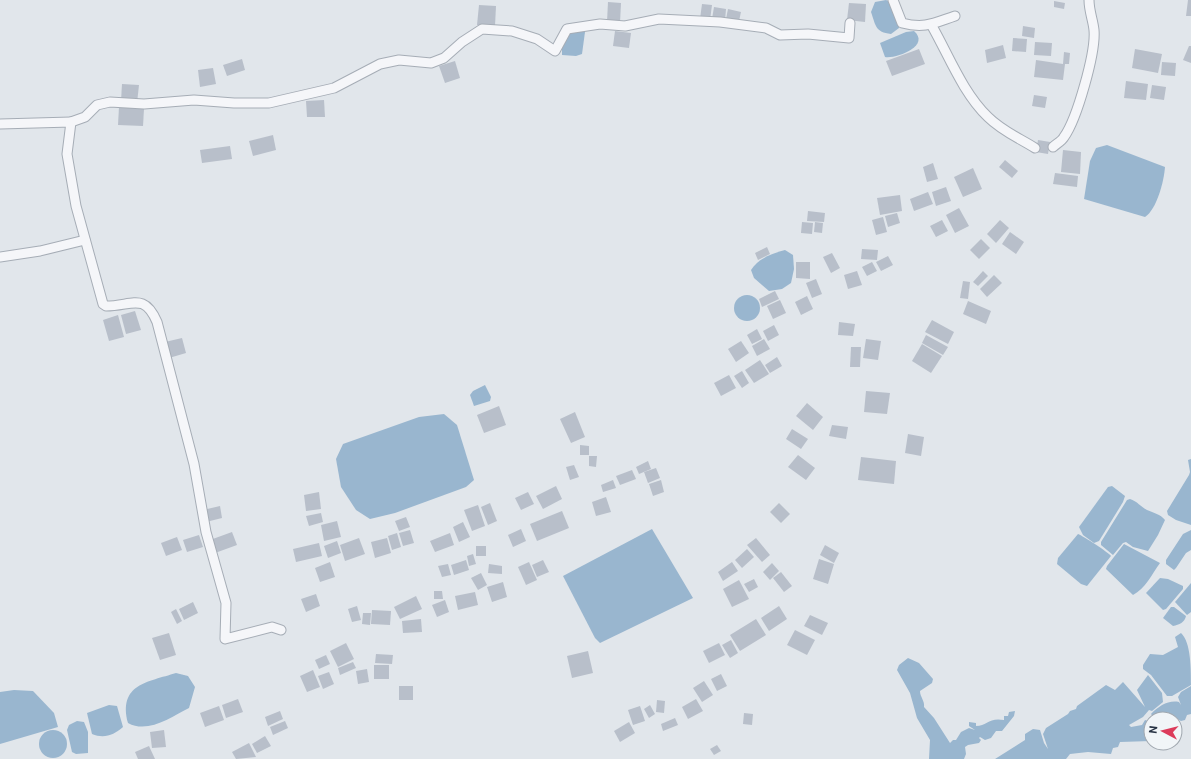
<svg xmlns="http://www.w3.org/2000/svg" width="1191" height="759" viewBox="0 0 1191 759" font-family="Roboto,sans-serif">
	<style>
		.water { fill: #99b6cf }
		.building { fill: #b8bfca }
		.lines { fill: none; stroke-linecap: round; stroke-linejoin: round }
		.street-casing { stroke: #a6adb6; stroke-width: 11 }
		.street { stroke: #f5f6f9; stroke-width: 9 }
	</style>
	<rect width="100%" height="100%" fill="#e1e6eb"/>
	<!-- water -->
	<g class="water">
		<path d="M 886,0 L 893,3 L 899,19 L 899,28 L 891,34 C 875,32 876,26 871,12 L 875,2 Z"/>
		<path d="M 579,30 L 585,32 L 582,54 L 576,56 L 562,55 L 562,47 L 570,31 Z"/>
		<path d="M 914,31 C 931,46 896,59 885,57 L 880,43 L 906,32 Z"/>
		<path d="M 1107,145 L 1165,167 C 1164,181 1157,209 1145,217 L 1084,199 L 1090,161 L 1096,148 Z"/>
		<path d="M 785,250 L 793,255 L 794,269 L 791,283 L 782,289 L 769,291 L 754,278 L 751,270 C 759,258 771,254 785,250 Z"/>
		<circle cx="747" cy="308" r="13"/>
		<path d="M 485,385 L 491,397 L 490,401 L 474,406 L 470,395 L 473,391 Z"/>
		<path d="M 444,414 L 457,425 L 474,480 L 466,487 L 395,513 L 370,519 L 356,510 L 341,487 L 336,459 L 343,444 L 419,417 Z"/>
		<path d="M 1191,459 L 1191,525 L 1176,520 L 1168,515 L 1167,511 L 1189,475 L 1190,472 L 1188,460 Z"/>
		<path d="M 1112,486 L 1125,496 L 1123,502 L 1099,541 L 1094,543 L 1083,535 L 1079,527 L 1108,487 Z"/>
		<path d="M 1130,499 C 1137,501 1141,507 1147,510 C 1154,513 1160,514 1165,520 L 1158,535 L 1148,551 L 1133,547 L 1126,542 L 1123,543 L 1113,555 L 1101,545 L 1101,542 L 1127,500 Z"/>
		<path d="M 652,529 L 693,598 L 600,643 L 595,638 L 563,576 Z"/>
		<path d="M 1191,530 L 1191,550 L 1186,553 L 1176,568 L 1174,570 L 1166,564 L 1166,560 L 1183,534 Z"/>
		<path d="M 1078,534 C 1083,536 1108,552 1111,556 L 1087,586 L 1081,584 L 1057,564 L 1058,558 Z"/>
		<path d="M 1124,544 L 1160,563 C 1152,574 1145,589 1133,595 L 1106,569 L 1107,566 Z"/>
		<path d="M 1160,578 L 1168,579 L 1183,586 L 1183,589 L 1166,609 L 1163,610 L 1146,593 Z"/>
		<path d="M 1191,583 L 1191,612 L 1187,615 L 1175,602 Z"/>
		<path d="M 1171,607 L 1174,607 L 1186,616 C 1185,622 1179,625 1173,626 L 1163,618 Z"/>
		<path d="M 1181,633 C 1191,642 1191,669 1191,685 L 1172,696 L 1167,696 L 1151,675 L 1143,669 L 1143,665 L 1150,654 L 1163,655 L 1178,647 L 1175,637 Z"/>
		<path d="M 908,658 L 919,663 L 933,679 L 932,683 L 920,691 C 920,697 925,701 924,707 L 934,718 L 950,743 L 953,740 L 956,740 L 961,732 L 969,728 L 975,730 L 969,726 L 969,722 L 976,723 L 976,726 C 987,726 989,717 1004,720 L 1004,716 L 1008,716 L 1009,712 L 1015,711 L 1014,716 L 1002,731 L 996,731 L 991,738 L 985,740 L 980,737 L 979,738 L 981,740 L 979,743 L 968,745 L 965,747 L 966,754 L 964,759 L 929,759 L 930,740 L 917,718 L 910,693 L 897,670 L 899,665 Z"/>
		<path d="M 176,673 L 188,676 L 195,687 L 189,708 C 171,717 148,734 128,723 C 118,684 148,682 176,673 Z"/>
		<path d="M 1148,675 L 1162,693 L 1163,702 L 1152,711 L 1149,710 L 1143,717 L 1129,725 L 1131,727 L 1142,725 L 1145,720 L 1151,722 L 1151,741 L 1120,742 L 1118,747 L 1113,748 L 1111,754 L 1088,752 L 1070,754 L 1066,759 L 995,759 L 1025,740 L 1025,734 L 1033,729 L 1040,730 L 1044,743 L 1048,749 L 1043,734 L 1046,728 L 1068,714 L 1070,711 L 1076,709 L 1077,706 L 1106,685 L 1115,690 L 1123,682 L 1145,707 L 1137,690 Z"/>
		<path d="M 1191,686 L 1191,714 L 1187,715 L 1185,720 L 1181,721 L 1177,719 L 1155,719 L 1151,714 C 1159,706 1168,700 1179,702 L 1181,705 L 1178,697 L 1181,692 Z"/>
		<path d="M 14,690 L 33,691 L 54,713 L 58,727 L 0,744 L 0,692 Z"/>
		<path d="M 109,705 L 117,706 L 123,727 C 114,735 104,739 92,734 L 87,713 Z"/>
		<path d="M 77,721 L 84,722 L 88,732 L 88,753 L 76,754 L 72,752 L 67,730 L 69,725 Z"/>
		<circle cx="53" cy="744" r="14"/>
	</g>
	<!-- building -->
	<g class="building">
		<path d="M 1188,0 L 1191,0 L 1191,16 L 1186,16 Z"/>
		<path d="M 1054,1 L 1065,3 L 1064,9 L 1054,7 Z"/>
		<path d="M 608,2 L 621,3 L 620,23 L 607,22 Z"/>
		<path d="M 849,3 L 866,4 L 865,22 L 847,20 Z"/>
		<path d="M 702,4 L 712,5 L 710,20 L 700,19 Z"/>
		<path d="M 479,5 L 496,6 L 495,26 L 477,25 Z"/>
		<path d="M 714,7 L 726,9 L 725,21 L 712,19 Z"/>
		<path d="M 728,9 L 741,12 L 739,21 L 726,19 Z"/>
		<path d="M 1023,26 L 1035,28 L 1034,38 L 1022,36 Z"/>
		<path d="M 615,31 L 631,33 L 629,48 L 613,46 Z"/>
		<path d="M 1013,38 L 1027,39 L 1026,52 L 1012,51 Z"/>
		<path d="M 1035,42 L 1052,43 L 1051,56 L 1034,55 Z"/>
		<path d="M 1003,45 L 1006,58 L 987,63 L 985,50 Z"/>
		<path d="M 1189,46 L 1191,46 L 1191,63 L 1183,60 Z"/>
		<path d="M 919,49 L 925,64 L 892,76 L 886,61 Z"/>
		<path d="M 1135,49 L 1162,54 L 1158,73 L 1132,68 Z"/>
		<path d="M 1064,52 L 1070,53 L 1069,64 L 1065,64 L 1063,80 L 1034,77 L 1036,60 L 1063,64 Z"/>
		<path d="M 242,59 L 245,70 L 227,76 L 223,65 Z"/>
		<path d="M 455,61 L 460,78 L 445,83 L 439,66 Z"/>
		<path d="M 1162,62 L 1176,63 L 1175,76 L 1161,75 Z"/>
		<path d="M 213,68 L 216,84 L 200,87 L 198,70 Z"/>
		<path d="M 1126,81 L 1148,84 L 1146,100 L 1124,98 Z"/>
		<path d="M 122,84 L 139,85 L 137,103 L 121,101 Z"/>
		<path d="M 1152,85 L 1166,87 L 1164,100 L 1150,98 Z"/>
		<path d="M 1034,95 L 1047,97 L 1045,108 L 1032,106 Z"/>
		<path d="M 324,100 L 325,117 L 307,117 L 306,101 Z"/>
		<path d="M 119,107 L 144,109 L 143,126 L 118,125 Z"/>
		<path d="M 273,135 L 276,150 L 253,156 L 249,141 Z"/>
		<path d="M 1038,140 L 1050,142 L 1048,154 L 1036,152 Z"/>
		<path d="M 230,146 L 232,159 L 202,163 L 200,150 Z"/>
		<path d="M 1063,150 L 1081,152 L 1080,174 L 1061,172 Z"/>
		<path d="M 1005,160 L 1018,171 L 1012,178 L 999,167 Z"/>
		<path d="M 933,163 L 938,179 L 927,182 L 923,167 Z"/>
		<path d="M 973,168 L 982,189 L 963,197 L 954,177 Z"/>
		<path d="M 1055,173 L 1078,176 L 1077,187 L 1053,184 Z"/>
		<path d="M 946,187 L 951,201 L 936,206 L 932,192 Z"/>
		<path d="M 928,192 L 933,204 L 914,211 L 910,199 Z"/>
		<path d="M 900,195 L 902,211 L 880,215 L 877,198 Z"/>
		<path d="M 959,208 L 969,226 L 955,233 L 946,215 Z"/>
		<path d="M 808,211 L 825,213 L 824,222 L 807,221 Z"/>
		<path d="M 897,213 L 900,223 L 888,227 L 885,216 Z"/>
		<path d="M 883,217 L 887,232 L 876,235 L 872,220 Z"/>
		<path d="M 942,220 L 948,231 L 936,237 L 930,226 Z"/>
		<path d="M 1000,220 L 1009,228 L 996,243 L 987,234 Z"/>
		<path d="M 802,222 L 813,223 L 812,234 L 801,233 Z"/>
		<path d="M 815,222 L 823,223 L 822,233 L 814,232 Z"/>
		<path d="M 1010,232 L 1024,242 L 1016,254 L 1002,244 Z"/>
		<path d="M 981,239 L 990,248 L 979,259 L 970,250 Z"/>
		<path d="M 767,247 L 770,254 L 758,260 L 755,253 Z"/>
		<path d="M 862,249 L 878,250 L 877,260 L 861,259 Z"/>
		<path d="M 832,253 L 840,268 L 831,273 L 823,257 Z"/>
		<path d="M 888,256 L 893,265 L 881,271 L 876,262 Z"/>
		<path d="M 796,262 L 810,262 L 810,279 L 796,278 Z"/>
		<path d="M 872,262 L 877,271 L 867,276 L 862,267 Z"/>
		<path d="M 857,271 L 862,285 L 848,289 L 844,275 Z"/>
		<path d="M 983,271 L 988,276 L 978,286 L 973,282 Z"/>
		<path d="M 994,275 L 1002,283 L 987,297 L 980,289 Z"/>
		<path d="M 816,279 L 822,294 L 812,298 L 806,283 Z"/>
		<path d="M 963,281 L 970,282 L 968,299 L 960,298 Z"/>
		<path d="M 775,291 L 779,299 L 762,307 L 759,299 Z"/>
		<path d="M 807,296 L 813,309 L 801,315 L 795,302 Z"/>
		<path d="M 780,300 L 786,313 L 773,319 L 767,306 Z"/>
		<path d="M 968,301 L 991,311 L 986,324 L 963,314 Z"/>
		<path d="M 135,311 L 141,330 L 126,334 L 121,315 Z"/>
		<path d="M 118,315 L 124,337 L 109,341 L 103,320 Z"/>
		<path d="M 932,320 L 954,332 L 948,344 L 925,332 Z"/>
		<path d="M 839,322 L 855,324 L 853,336 L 838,335 Z"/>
		<path d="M 774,325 L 779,335 L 768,341 L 763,331 Z"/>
		<path d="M 757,329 L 762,339 L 752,344 L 747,335 Z"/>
		<path d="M 926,335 L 948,347 L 943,355 L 922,343 Z"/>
		<path d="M 182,338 L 186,353 L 169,358 L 165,342 Z"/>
		<path d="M 764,339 L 770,349 L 757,356 L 752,346 Z"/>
		<path d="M 866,339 L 881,341 L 878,360 L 863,358 Z"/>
		<path d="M 741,341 L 749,353 L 736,362 L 728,349 Z"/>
		<path d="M 922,344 L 942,356 L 931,373 L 912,361 Z"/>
		<path d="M 851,347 L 861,347 L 860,367 L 850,367 Z"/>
		<path d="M 777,357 L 782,366 L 770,373 L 765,365 Z"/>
		<path d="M 760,360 L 769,374 L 754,383 L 745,370 Z"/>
		<path d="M 742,371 L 749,383 L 742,388 L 734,376 Z"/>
		<path d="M 729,375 L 736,388 L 721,396 L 714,383 Z"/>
		<path d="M 866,391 L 890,393 L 887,414 L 864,412 Z"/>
		<path d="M 807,403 L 823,417 L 813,430 L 796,416 Z"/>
		<path d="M 499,406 L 506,425 L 484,433 L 477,415 Z"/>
		<path d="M 575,412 L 585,437 L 571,443 L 560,419 Z"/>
		<path d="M 832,425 L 848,427 L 846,439 L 829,436 Z"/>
		<path d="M 792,429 L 808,439 L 801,449 L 786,439 Z"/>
		<path d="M 908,434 L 924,437 L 921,456 L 905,453 Z"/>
		<path d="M 580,445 L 589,446 L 589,455 L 580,455 Z"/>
		<path d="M 798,455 L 815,468 L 806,480 L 788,467 Z"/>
		<path d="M 589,456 L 597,456 L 596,467 L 589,466 Z"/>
		<path d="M 861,457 L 896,461 L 894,484 L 858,480 Z"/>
		<path d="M 648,461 L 651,469 L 639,474 L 636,467 Z"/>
		<path d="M 574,465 L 579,477 L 570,480 L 566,467 Z"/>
		<path d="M 656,468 L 660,478 L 648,483 L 644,472 Z"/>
		<path d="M 632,470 L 636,479 L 620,485 L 616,476 Z"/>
		<path d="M 613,480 L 616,488 L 603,492 L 601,485 Z"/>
		<path d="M 661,480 L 664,492 L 653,496 L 649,484 Z"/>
		<path d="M 556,486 L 562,499 L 543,509 L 536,496 Z"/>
		<path d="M 319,492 L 321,509 L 306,511 L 304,495 Z"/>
		<path d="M 528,492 L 534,504 L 521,510 L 515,498 Z"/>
		<path d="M 606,497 L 611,512 L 596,516 L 592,502 Z"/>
		<path d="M 490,503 L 497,521 L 488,525 L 481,507 Z"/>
		<path d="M 779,503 L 790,514 L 781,523 L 770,512 Z"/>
		<path d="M 478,505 L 485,526 L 472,531 L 464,510 Z"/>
		<path d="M 220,506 L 222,518 L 206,522 L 203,510 Z"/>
		<path d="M 562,511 L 569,528 L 537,541 L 530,524 Z"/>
		<path d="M 321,513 L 323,522 L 309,526 L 306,516 Z"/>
		<path d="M 406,517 L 410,527 L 399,531 L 395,521 Z"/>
		<path d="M 337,521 L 341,537 L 324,541 L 321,525 Z"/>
		<path d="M 463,522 L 470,537 L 459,542 L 453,527 Z"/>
		<path d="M 521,529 L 526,541 L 513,547 L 508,535 Z"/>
		<path d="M 410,530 L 414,543 L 403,546 L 399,533 Z"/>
		<path d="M 232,532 L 237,545 L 215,553 L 210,540 Z"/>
		<path d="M 397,533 L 401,547 L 392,550 L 388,536 Z"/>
		<path d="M 450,533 L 454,545 L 435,552 L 430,541 Z"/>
		<path d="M 199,535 L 203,547 L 187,552 L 183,540 Z"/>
		<path d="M 177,537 L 182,550 L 166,556 L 161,543 Z"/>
		<path d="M 359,538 L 365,554 L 345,561 L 340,545 Z"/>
		<path d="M 387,538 L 391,553 L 375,558 L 371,542 Z"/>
		<path d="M 756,538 L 770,555 L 762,562 L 747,545 Z"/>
		<path d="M 337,541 L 341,553 L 328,558 L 324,546 Z"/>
		<path d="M 319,543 L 322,556 L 296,562 L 293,549 Z"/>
		<path d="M 825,545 L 839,553 L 834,563 L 820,555 Z"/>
		<rect x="476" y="546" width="10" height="10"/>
		<path d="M 747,549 L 754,557 L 742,568 L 735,560 Z"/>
		<path d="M 473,554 L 476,564 L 469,566 L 467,556 Z"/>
		<path d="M 819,559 L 834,564 L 828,584 L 813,579 Z"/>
		<path d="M 466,560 L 469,570 L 454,575 L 451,565 Z"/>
		<path d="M 543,560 L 549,572 L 537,577 L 532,565 Z"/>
		<path d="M 330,562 L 335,577 L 320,582 L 315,568 Z"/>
		<path d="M 529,562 L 537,580 L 526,585 L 518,567 Z"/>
		<path d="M 732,562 L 738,571 L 723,581 L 718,572 Z"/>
		<path d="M 772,563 L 779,571 L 770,580 L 763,572 Z"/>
		<path d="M 448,564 L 451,575 L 442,577 L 438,566 Z"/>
		<path d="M 489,564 L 502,566 L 502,574 L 488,573 Z"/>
		<path d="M 781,572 L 792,586 L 784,592 L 773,578 Z"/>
		<path d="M 481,573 L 487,585 L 478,590 L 471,578 Z"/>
		<path d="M 754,579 L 758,587 L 749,592 L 744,584 Z"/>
		<path d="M 739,580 L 749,599 L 732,607 L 723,589 Z"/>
		<path d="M 503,582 L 507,597 L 492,602 L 487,587 Z"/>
		<path d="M 434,591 L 442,591 L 443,599 L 434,599 Z"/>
		<path d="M 475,592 L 478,605 L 458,610 L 455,596 Z"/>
		<path d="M 316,594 L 320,606 L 306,612 L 301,599 Z"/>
		<path d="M 416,596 L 422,609 L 400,619 L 394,607 Z"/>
		<path d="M 445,600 L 449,612 L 437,617 L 432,605 Z"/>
		<path d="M 193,602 L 198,613 L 184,620 L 179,609 Z"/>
		<path d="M 357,606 L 361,620 L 352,622 L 348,609 Z"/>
		<path d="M 779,606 L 787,619 L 769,631 L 761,618 Z"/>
		<path d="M 176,609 L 182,621 L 177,624 L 171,612 Z"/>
		<path d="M 372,610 L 391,611 L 390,625 L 371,624 Z"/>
		<path d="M 363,613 L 371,613 L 370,625 L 362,624 Z"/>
		<path d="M 810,615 L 828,623 L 822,635 L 804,626 Z"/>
		<path d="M 421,619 L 422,632 L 403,633 L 402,621 Z"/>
		<path d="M 756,619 L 766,635 L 740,651 L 730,635 Z"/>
		<path d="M 795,630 L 815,640 L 807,655 L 787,645 Z"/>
		<path d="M 169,633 L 176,655 L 160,660 L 152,638 Z"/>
		<path d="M 731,640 L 738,653 L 730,658 L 722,645 Z"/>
		<path d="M 346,643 L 354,659 L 338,667 L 330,651 Z"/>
		<path d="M 719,643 L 725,655 L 709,663 L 703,651 Z"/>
		<path d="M 588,651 L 593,673 L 572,678 L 567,656 Z"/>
		<path d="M 376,654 L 393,655 L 392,664 L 375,663 Z"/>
		<path d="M 326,655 L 330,664 L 319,669 L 315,660 Z"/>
		<path d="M 353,662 L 356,668 L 340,675 L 338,668 Z"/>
		<rect x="374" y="665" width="15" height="14"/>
		<path d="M 367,669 L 369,682 L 358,684 L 356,671 Z"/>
		<path d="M 313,670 L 320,687 L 307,692 L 300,676 Z"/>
		<path d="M 329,672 L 334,684 L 323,689 L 318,676 Z"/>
		<path d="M 721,674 L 727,686 L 717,691 L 711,679 Z"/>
		<path d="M 704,681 L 713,695 L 702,702 L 693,688 Z"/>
		<rect x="399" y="686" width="14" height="14"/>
		<path d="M 238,699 L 243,712 L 226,718 L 222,705 Z"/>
		<path d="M 696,699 L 703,711 L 688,719 L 682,707 Z"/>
		<path d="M 657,700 L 665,701 L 664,713 L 656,712 Z"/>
		<path d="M 650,705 L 655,714 L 649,718 L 644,709 Z"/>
		<path d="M 219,706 L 224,720 L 205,727 L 200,713 Z"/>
		<path d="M 640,706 L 645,721 L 633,725 L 628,710 Z"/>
		<path d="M 280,711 L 283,719 L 268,726 L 265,717 Z"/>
		<path d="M 744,713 L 753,714 L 752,725 L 743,724 Z"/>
		<path d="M 675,718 L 678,725 L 663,731 L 661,724 Z"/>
		<path d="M 285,721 L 288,728 L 273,735 L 270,727 Z"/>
		<path d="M 629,722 L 635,733 L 620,742 L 614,731 Z"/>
		<path d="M 164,730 L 166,747 L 152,748 L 150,732 Z"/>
		<path d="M 265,736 L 271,746 L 257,753 L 252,744 Z"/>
		<path d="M 249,743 L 256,757 L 236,759 L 232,752 Z"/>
		<path d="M 717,745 L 721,751 L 714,755 L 710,749 Z"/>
		<path d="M 149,746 L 155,759 L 138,759 L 135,752 Z"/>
	</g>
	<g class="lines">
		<!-- street casing -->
		<g class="street-casing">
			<g id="street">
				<path d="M 893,0 L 902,23 C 925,29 934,23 955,16"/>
				<path d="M 932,26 C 949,56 963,93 988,117 C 1002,131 1019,138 1035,148"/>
				<path d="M 71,122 L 85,117 L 97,105 L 110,102 L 144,104 L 194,100 L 234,103 L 269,103 L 334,88 L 380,64 L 399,60 L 431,63 L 444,58 L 462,42 L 482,29 L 512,31 L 537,39 L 555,51 L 567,29 L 600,24 L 625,26 L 659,19 L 720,22 L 766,28 L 780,35 L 808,34 L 849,38 L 850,23"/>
				<path d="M 0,124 L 71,122 L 67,154 L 76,206 L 103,304 L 106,306 C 132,306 144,292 157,322 L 194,464 L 206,532 L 226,603 L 225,639 L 272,627 L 281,630"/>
				<path d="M 1053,147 C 1056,144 1062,141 1064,137 C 1077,119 1096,52 1094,30 C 1093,20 1089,11 1089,0"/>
				<path d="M 0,257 L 40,251 L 85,240"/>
			</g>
		</g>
		<!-- street -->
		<use href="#street" class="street"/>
	</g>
	<!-- north arrow -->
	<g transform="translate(1163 731) rotate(277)"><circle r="19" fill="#f1f5f8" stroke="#a1a8b0"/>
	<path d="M0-3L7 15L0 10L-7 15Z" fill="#dc3b5b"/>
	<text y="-6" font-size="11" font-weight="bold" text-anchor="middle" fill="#283445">N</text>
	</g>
</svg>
